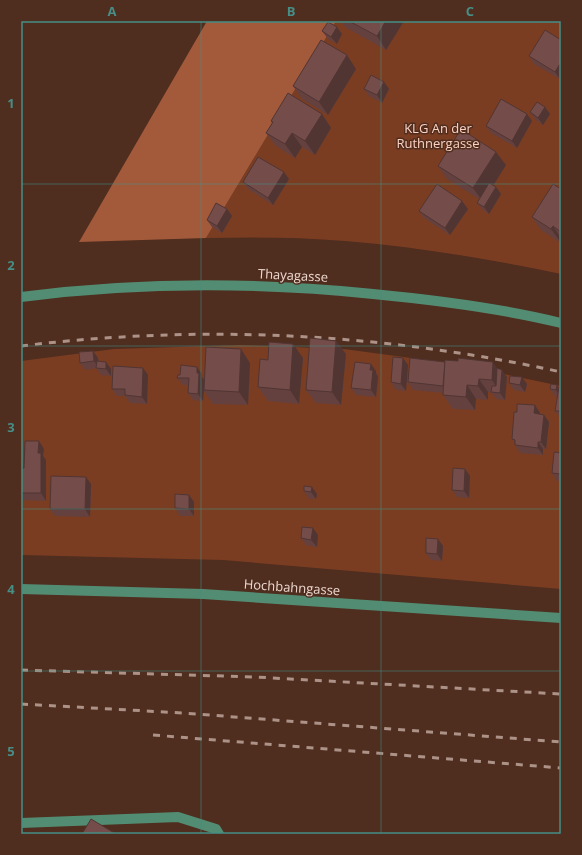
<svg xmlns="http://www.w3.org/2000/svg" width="582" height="855" viewBox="0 0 582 855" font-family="'Open Sans',sans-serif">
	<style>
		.green { fill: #7b3d21 }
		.forest { fill: #a35a3b }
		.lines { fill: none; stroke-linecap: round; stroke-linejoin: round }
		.minor { stroke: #528c72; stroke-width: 10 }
		.rail { stroke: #ac9287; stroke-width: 3; stroke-dasharray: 7 7; stroke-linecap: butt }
		.wall { fill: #64413f }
		.shaded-wall { fill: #513533 }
		.building { fill: #744c49; stroke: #513533 }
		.grid { fill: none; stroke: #468e86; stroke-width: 1; stroke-opacity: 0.55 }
		.labels { text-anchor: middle; stroke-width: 3; stroke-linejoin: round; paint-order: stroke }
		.park-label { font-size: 13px; fill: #fcd1c0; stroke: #4f2d1f }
		.street-label { font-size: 13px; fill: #edd7ce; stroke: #4f2d1f }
		.neatline { fill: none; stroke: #468e86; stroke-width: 1.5 }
		.grid-label { font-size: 13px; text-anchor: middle; font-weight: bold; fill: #468e86 }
	</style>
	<rect width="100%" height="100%" fill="#4f2d1f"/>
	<!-- green -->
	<g class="green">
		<path d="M 336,21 L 561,21 L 561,274 C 490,259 418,247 345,241 C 299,237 253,237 206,238 Z"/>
		<path d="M 240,345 L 344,349 L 456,364 L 561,386 L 561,589 L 223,560 L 21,555 L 21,361 L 114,349 Z"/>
	</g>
	<!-- forest -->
	<path class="forest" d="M 207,21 L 336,21 L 206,238 L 79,242 Z"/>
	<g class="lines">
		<!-- minor -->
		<g class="minor">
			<path d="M 21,297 C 138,282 256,282 373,294 C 436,300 500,308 561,323"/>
			<path d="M 21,589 L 203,594 L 561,618"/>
			<path d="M 21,823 L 178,817 L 216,829 L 219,834"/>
		</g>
		<!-- rail -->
		<g class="rail">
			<path d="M 21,346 C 202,324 383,333 561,372"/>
			<path d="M 21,670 L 255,677 L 561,694"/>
			<path d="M 21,704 L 183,713 L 561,742"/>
			<path d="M 153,735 L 561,768"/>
		</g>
	</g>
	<!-- wall -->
	<g class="wall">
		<path d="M 341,21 L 404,21 L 386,50 L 345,27 Z"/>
		<path d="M 322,31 L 342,34 L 337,44 L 328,39 Z"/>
		<path d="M 561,40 L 561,78 L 560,79 L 534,64 L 529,56 Z"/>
		<path d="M 356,69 L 328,115 L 302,99 L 293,86 Z"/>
		<path d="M 384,82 L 389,89 L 382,103 L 369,96 L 364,89 Z"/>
		<path d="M 545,107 L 550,114 L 543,125 L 535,119 L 530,112 Z"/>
		<path d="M 322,114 L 331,128 L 315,155 L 302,147 L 295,158 L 276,146 L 266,133 L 272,123 L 271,121 Z"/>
		<path d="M 527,114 L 532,121 L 517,148 L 491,133 L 486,126 Z"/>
		<path d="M 506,165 L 493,185 L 496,187 L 501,194 L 489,214 L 483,210 L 477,203 L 479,199 L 447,179 L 438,166 Z"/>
		<path d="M 289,179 L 273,205 L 248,189 L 243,182 Z"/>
		<path d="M 561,189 L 561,243 L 541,230 L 532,217 Z"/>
		<path d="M 227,209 L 232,216 L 222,233 L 212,227 L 207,220 Z"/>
		<path d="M 468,209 L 450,235 L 424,218 L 419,211 Z"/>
		<path d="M 336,341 L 346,354 L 341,405 L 316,403 L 306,390 Z"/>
		<path d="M 293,344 L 303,358 L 299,404 L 268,401 L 258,387 Z"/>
		<path d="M 93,351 L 98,358 L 99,361 L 111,369 L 111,376 L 101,375 L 96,368 L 85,370 L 80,363 Z"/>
		<path d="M 403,358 L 408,365 L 406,391 L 396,390 L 391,382 Z"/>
		<path d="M 250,363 L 248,405 L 213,404 L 204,391 L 203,401 L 193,400 L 188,393 L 188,385 L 183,385 L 177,378 L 202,374 L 202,377 L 204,380 Z"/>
		<path d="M 497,369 L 507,377 L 505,400 L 496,399 L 492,393 L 488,392 L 488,400 L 476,399 L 475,410 L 453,409 L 443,395 L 444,393 L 413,390 L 408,382 Z"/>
		<path d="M 376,371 L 376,373 L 378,377 L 376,397 L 356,395 L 351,388 Z"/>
		<path d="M 148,375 L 147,404 L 130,403 L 125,396 L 117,396 L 112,389 Z"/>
		<path d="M 509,383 L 527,384 L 525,392 L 514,390 Z"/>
		<path d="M 557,385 L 559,388 L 561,387 L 561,418 L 555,411 L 558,397 L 556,397 L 550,389 Z"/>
		<path d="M 535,405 L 540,413 L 540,414 L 544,415 L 549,422 L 546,449 L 543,449 L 543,455 L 520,453 L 515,445 L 515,444 L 512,439 L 517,412 Z"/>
		<path d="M 44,449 L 43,456 L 46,460 L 46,501 L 21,500 L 21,468 L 24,468 Z"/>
		<path d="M 561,453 L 561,481 L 557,481 L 552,473 Z"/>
		<path d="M 465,469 L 470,476 L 469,498 L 457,497 L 452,490 Z"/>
		<path d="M 91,484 L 90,517 L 55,516 L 50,509 Z"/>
		<path d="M 304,486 L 317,494 L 316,499 L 309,499 L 304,491 Z"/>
		<path d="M 189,495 L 194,502 L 194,516 L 180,516 L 175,508 Z"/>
		<path d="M 318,535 L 317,547 L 306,545 L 301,538 Z"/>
		<path d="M 443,546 L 442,561 L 431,560 L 426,553 Z"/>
	</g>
	<!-- shaded-wall -->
	<g class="shaded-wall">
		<path d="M 386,21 L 404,21 L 386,50 L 377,36 Z"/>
		<path d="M 337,27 L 342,34 L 337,44 L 331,37 Z"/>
		<path d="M 347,55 L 356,69 L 328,115 L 319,102 Z"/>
		<path d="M 561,62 L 561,78 L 560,79 L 555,72 Z"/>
		<path d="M 384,82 L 389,89 L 382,103 L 377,95 Z"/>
		<path d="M 545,107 L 550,114 L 543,125 L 538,118 Z"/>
		<path d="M 322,114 L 331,128 L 315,155 L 305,141 Z"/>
		<path d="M 527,114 L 532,121 L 517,148 L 512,141 Z"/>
		<path d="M 292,133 L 302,147 L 295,158 L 285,144 Z"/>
		<path d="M 496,152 L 506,165 L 483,202 L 473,188 Z"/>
		<path d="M 284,172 L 289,179 L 273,205 L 268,198 Z"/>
		<path d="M 496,187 L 501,194 L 489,214 L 484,207 Z"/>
		<path d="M 462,201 L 468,209 L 450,235 L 445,228 Z"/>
		<path d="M 227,209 L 232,216 L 222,233 L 217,226 Z"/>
		<path d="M 553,226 L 561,238 L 561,243 L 551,229 Z"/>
		<path d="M 336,341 L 346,354 L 341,405 L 332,392 Z"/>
		<path d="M 293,344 L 303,358 L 299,404 L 290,390 Z"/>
		<path d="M 241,349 L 250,363 L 248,405 L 239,392 Z"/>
		<path d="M 93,351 L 98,358 L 99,368 L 94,361 Z"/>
		<path d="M 403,358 L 408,365 L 406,391 L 401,384 Z"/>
		<path d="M 106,362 L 111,369 L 111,376 L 106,369 Z"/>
		<path d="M 493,362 L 502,375 L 502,370 L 507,377 L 505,400 L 500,393 L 500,392 L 492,380 Z"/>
		<path d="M 371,364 L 376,371 L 376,373 L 378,377 L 376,397 L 371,390 L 370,370 Z"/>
		<path d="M 197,367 L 202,374 L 202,377 L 205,381 L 203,401 L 198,394 L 197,373 Z"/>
		<path d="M 143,368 L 148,375 L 147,404 L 142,397 Z"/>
		<path d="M 522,377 L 527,384 L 525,392 L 520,385 Z"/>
		<path d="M 479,379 L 488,392 L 488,400 L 478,386 Z"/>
		<path d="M 467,385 L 476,399 L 475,410 L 466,397 Z"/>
		<path d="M 557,385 L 561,391 L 561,397 L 556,390 Z"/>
		<path d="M 535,405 L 540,413 L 539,421 L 534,413 Z"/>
		<path d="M 544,415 L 549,422 L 546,449 L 541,442 Z"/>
		<path d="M 39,441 L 44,449 L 43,456 L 46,460 L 46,501 L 41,493 L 38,453 Z"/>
		<path d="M 538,442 L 543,449 L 543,455 L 538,448 Z"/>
		<path d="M 465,469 L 470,476 L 469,498 L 464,491 Z"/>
		<path d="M 86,477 L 91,484 L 90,517 L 85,509 Z"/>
		<path d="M 312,487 L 317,494 L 316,499 L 311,492 Z"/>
		<path d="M 189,495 L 194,502 L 194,516 L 189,509 Z"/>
		<path d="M 313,528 L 318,535 L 317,547 L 311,540 Z"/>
		<path d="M 438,539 L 443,546 L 442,561 L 437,554 Z"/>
	</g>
	<!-- building -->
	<g class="building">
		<path d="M 349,21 L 386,21 L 377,36 Z"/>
		<path d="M 328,22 L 337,27 L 331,37 L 322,31 Z"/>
		<path d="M 545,30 L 561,40 L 561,62 L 555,72 L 529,56 Z"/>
		<path d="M 321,40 L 347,55 L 319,102 L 293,86 Z"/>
		<path d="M 371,75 L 384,82 L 377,95 L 364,89 Z"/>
		<path d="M 288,93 L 322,114 L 305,141 L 292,133 L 285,144 L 266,133 L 273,122 L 271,121 Z"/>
		<path d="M 501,99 L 527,114 L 512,141 L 486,126 Z"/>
		<path d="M 537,102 L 545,107 L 538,118 L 530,112 Z"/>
		<path d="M 461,129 L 496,152 L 473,188 L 438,166 Z"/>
		<path d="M 258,157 L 284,172 L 268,198 L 243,182 Z"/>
		<path d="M 489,183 L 496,187 L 484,207 L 477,203 Z"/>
		<path d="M 437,184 L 462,201 L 445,228 L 419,211 Z"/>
		<path d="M 553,184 L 561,189 L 561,232 L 553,226 L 551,229 L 532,217 Z"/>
		<path d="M 216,203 L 227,209 L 217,226 L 207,220 Z"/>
		<path d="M 310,338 L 336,341 L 332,392 L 306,390 Z"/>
		<path d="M 269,342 L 293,344 L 290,390 L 258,387 L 260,359 L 268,360 Z"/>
		<path d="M 206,347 L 241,349 L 239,392 L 204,390 Z"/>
		<path d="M 93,351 L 94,361 L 80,363 L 79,352 Z"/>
		<path d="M 393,357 L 403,358 L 401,384 L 391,382 Z"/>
		<path d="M 410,358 L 445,362 L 443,386 L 408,382 Z"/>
		<path d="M 458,358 L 493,362 L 492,380 L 479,379 L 478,386 L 467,385 L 466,397 L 443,395 L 445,360 L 458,361 Z"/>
		<path d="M 97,361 L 106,362 L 106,369 L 96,368 Z"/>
		<path d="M 355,362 L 371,364 L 370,370 L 373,370 L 371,390 L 351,388 Z"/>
		<path d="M 181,365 L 197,367 L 197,373 L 199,373 L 198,394 L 188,393 L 189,378 L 177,378 L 178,375 L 180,375 Z"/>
		<path d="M 113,366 L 143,368 L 142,397 L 125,395 L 125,389 L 112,389 Z"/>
		<path d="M 497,368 L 502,370 L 500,393 L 491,392 L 492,386 L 496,386 Z"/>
		<path d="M 510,376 L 522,377 L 520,385 L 509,383 Z"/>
		<path d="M 551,384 L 557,385 L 556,390 L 550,389 Z"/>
		<path d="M 559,387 L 561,387 L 561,411 L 555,411 Z"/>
		<path d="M 517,404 L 535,405 L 534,413 L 544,415 L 541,442 L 538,442 L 538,448 L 515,445 L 515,440 L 512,439 L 514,412 L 517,412 Z"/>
		<path d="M 25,441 L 39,441 L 38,453 L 41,453 L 41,493 L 21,493 L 21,468 L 24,468 Z"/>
		<path d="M 554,452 L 561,453 L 561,474 L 552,473 Z"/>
		<path d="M 453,468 L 465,469 L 464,491 L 452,490 Z"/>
		<path d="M 51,476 L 86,477 L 85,509 L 50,509 Z"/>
		<path d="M 304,486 L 312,487 L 311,492 L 304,491 Z"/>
		<path d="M 175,494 L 189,495 L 189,509 L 175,508 Z"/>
		<path d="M 302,527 L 313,528 L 311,540 L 301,538 Z"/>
		<path d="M 426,538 L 438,539 L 437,554 L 426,553 Z"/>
		<path d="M 91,819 L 116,834 L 82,834 Z"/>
	</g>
	<!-- grid -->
	<path class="grid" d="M 201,21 L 201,834M 381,21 L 381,834M 21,184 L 561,184M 21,346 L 561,346M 21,509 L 561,509M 21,671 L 561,671"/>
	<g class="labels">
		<!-- park labels -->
		<g class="park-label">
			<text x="438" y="133">KLG An der<tspan x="438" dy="15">Ruthnergasse</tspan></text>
		</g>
		<!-- street labels -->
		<g class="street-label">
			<text transform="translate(293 275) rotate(3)" y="5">Thayagasse</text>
			<text transform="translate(292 587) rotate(4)" y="5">Hochbahngasse</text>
		</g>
	</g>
	<!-- border -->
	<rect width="582" height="855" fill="none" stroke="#4f2d1f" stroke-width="44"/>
	<rect x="22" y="22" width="538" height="811" class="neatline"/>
	<g class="grid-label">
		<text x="112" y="16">A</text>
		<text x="291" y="16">B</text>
		<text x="470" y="16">C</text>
		<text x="11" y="108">1</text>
		<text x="11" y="270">2</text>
		<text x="11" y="432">3</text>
		<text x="11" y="594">4</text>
		<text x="11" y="756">5</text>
	</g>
</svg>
